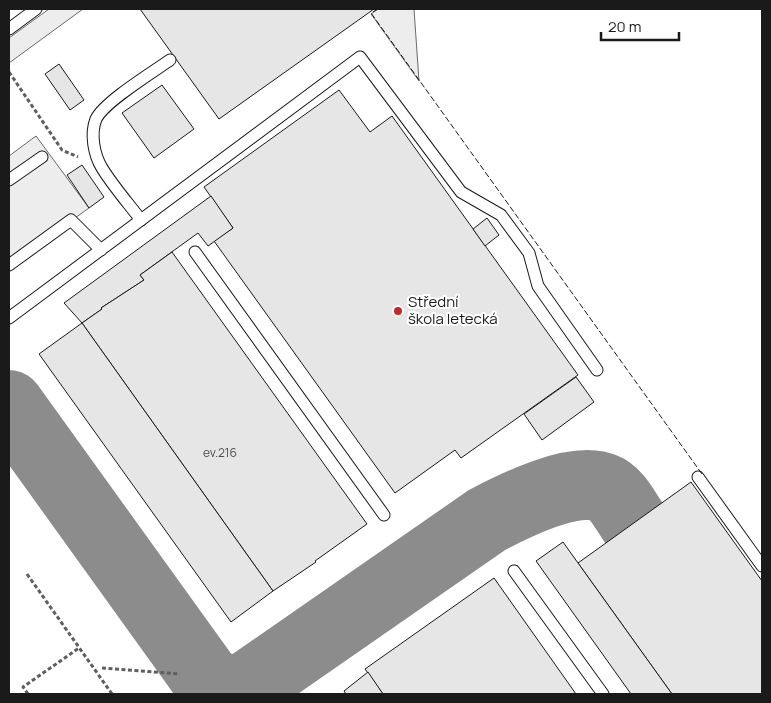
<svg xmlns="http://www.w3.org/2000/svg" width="771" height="703" viewBox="0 0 771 703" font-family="Manrope,sans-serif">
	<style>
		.built { fill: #ededed; stroke: #6a6a6a }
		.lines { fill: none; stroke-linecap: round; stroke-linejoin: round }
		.taxiway { stroke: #8c8c8c; stroke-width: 70 }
		.building { fill: #e6e6e6; stroke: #1a1a1a }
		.lane-casing { stroke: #1a1a1a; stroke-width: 13 }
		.path { stroke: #5f5f5f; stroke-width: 3; stroke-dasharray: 4 2.5; stroke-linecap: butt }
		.lane { stroke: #fff; stroke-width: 11 }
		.fence { stroke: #1a1a1a; stroke-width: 1; stroke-dasharray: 6 2.5; stroke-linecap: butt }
		.poi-dot { fill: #c62828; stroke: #fff; stroke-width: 2 }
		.labels { text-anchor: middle; stroke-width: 4; stroke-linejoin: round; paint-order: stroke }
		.number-label { font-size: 12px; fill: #4d4d4d }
		.poi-label { font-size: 15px; fill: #1a1a1a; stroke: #fff; text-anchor: start }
	</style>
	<rect width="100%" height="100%" fill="#fff"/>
	<!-- built -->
	<g class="built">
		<path d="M 49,9 L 83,9 L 9,63 L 9,38 Z"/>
		<path d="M 378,9 L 414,9 L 419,81 L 371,14 Z"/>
		<path d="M 36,136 L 89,208 L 9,265 L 9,156 Z"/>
	</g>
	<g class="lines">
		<!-- taxiway -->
		<g class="taxiway">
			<path d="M 9,405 L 217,694"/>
			<path d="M 205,678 C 216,688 230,692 245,688 L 487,520 C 514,506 575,475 604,488 C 617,493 626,512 634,523"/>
		</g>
	</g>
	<!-- building -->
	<g class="building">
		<path d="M 140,9 L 374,9 L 219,119 Z"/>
		<path d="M 59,64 L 84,100 L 70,110 L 45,74 Z"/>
		<path d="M 162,85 L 194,129 L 154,158 L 122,113 Z"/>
		<path d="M 339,90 L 370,132 L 392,116 L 578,375 L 461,458 L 455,450 L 395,493 L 214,241 L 233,228 L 204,187 Z"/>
		<path d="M 82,165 L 104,197 L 89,208 L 67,175 Z"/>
		<path d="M 211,196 L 233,228 L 208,246 L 198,233 L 140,275 L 144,280 L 101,308 L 102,309 L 82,323 L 64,303 Z"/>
		<path d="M 487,218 L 499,235 L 485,246 L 473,229 Z"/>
		<path d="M 172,252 L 367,524 L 315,561 L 316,562 L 273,591 L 82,323 L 102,309 L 101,308 L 144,280 L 140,275 Z"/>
		<path d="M 82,323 L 273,591 L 231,622 L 39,354 Z"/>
		<path d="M 576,377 L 594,402 L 542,440 L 524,414 Z"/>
		<path d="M 691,482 L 762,581 L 762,694 L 672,694 L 578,563 Z"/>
		<path d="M 563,542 L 578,563 L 672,694 L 631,694 L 536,561 Z"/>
		<path d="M 494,578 L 576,694 L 382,694 L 383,694 L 365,669 Z"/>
		<path d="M 368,672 L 383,694 L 346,694 L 344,691 Z"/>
	</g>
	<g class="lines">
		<!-- lane casing -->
		<g class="lane-casing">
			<g id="lane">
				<path d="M 9,29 L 36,9"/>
				<path d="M 9,180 L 42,157"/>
				<path d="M 141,220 C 128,203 113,186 102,168 C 94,155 90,134 96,119 C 104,102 153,72 170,60"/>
				<path d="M 195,252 L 384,515"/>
				<path d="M 9,265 L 71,220 L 101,250"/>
				<path d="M 9,318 L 360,57 L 461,192 L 501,215 L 529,253 L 538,286 L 597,370"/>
				<path d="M 698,477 L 762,566"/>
				<path d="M 514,571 L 603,694"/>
			</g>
		</g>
		<!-- path -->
		<g class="path">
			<path d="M 9,72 L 62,150 L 78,157"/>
			<path d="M 27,574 L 112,694"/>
			<path d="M 102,668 L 180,674"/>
			<path d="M 28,694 L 23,687 L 79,648"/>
		</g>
		<!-- lane -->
		<use href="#lane" class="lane"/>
		<!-- fence -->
		<path class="fence" d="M 378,9 L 371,13 L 702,474"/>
	</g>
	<!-- markers -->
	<circle class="poi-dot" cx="398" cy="311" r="5"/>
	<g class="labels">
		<!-- number labels -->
		<g class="number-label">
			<text x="220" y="457">ev.216</text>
		</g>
		<!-- poi labels -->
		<g class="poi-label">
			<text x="408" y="307">Střední<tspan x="408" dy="17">škola letecká</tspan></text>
		</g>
	</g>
	<!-- border -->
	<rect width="771" height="703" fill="none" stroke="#1a1a1a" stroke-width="20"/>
	<!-- scale -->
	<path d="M601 32v8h78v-8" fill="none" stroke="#1a1a1a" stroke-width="2.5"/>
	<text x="608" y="32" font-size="15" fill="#1a1a1a" stroke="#ffffff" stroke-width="4" paint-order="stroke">20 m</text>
</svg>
